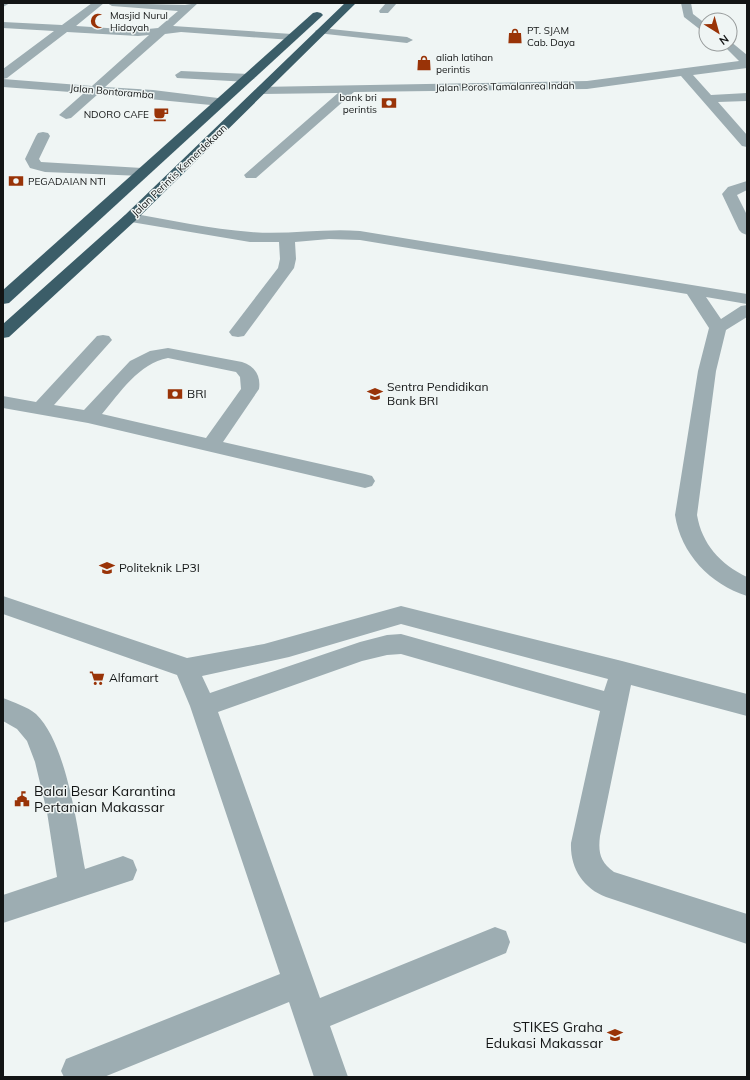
<svg xmlns="http://www.w3.org/2000/svg" width="750" height="1080" viewBox="0 0 750 1080" font-family="Mulish,sans-serif">
	<style>
		.lines { fill: none; stroke-linecap: round; stroke-linejoin: round }
		.minor { fill: #9dadb2; fill-rule: evenodd }
		.highway { fill: #3b5d68; fill-rule: evenodd }
		.labels { text-anchor: middle; stroke-width: 3; stroke-linejoin: round; paint-order: stroke }
		.far-poi-label { font-size: 10px; fill: #131515; stroke: #eff5f4; text-anchor: start }
		.far-street-label { font-size: 10px; fill: #131515; stroke: #eff5f4 }
		.poi-label { font-size: 12px; fill: #131515; stroke: #eff5f4; text-anchor: start }
		.near-poi-label { font-size: 14px; fill: #131515; stroke: #eff5f4; text-anchor: start }
	</style>
	<rect width="100%" height="100%" fill="#eff5f4"/>
	<g class="lines">
		<!-- minor -->
		<g class="minor">
			<path d="M 3,3 L 10,3 L 3,7 Z"/>
			<path d="M 92,3 L 104,3 L 76,26 L 138,30 L 158,28 L 178,11 L 112,6 L 107,3 L 185,5 L 198,3 L 173,26 L 292,34 L 298,37 L 292,40 L 181,32 L 165,34 L 105,87 L 153,90 L 226,99 L 227,102 L 221,106 L 98,94 L 71,118 L 66,119 L 59,115 L 84,93 L 3,87 L 3,79 L 92,86 L 149,35 L 138,36 L 67,32 L 7,78 L 3,79 L 3,69 L 54,31 L 3,28 L 3,22 L 62,25 Z"/>
			<path d="M 386,3 L 397,3 L 388,13 L 380,13 L 379,11 Z"/>
			<path d="M 681,3 L 691,3 L 693,14 L 706,24 L 706,32 L 702,31 L 684,17 Z"/>
			<path d="M 321,28 L 407,37 L 413,40 L 407,43 L 317,33 L 315,31 Z"/>
			<path d="M 730,41 L 747,55 L 747,68 L 693,75 L 711,95 L 747,93 L 747,101 L 718,102 L 747,135 L 747,147 L 742,146 L 681,76 L 587,89 L 354,92 L 256,178 L 246,178 L 244,175 L 338,93 L 262,94 L 258,93 L 256,90 L 258,87 L 587,81 L 739,61 L 722,44 L 730,44 Z"/>
			<path d="M 181,71 L 249,74 L 255,78 L 249,82 L 177,78 L 175,75 Z"/>
			<path d="M 43,132 L 48,133 L 50,136 L 39,159 L 41,162 L 142,168 L 147,169 L 149,172 L 147,175 L 142,176 L 45,172 L 30,168 L 25,159 L 36,136 L 38,133 Z"/>
			<path d="M 747,181 L 747,190 L 737,195 L 747,215 L 747,235 L 742,233 L 739,230 L 722,194 L 728,187 Z"/>
			<path d="M 130,213 C 170,220 210,229 251,232 C 287,235 324,228 360,231 L 747,294 L 747,304 L 706,297 L 721,319 L 741,306 L 747,305 L 747,317 L 726,330 L 716,371 L 697,515 C 702,544 720,564 747,577 L 747,596 C 710,584 681,554 675,515 L 698,371 L 709,328 L 687,294 L 360,240 L 329,239 L 295,242 L 296,259 L 294,268 L 244,336 L 238,337 L 232,336 L 229,332 L 278,268 L 280,259 L 279,242 L 250,242 L 125,221 L 122,218 L 125,215 Z"/>
			<path d="M 103,335 L 109,336 L 112,340 L 54,405 L 84,410 L 130,361 L 150,351 L 168,348 L 242,362 C 255,366 261,376 259,389 L 223,442 L 365,474 L 372,476 L 375,481 L 372,486 L 365,488 L 88,423 L 3,408 L 3,396 L 36,402 L 97,336 ZM 168,358 L 236,372 L 240,377 L 241,389 L 206,438 L 102,414 C 120,393 139,363 168,358 Z"/>
			<path d="M 3,596 L 187,658 L 264,644 L 401,606 L 622,661 L 747,694 L 747,716 L 631,685 L 600,836 C 598,852 600,862 614,872 L 747,914 L 747,944 L 606,897 C 583,888 570,868 571,843 L 600,711 L 401,654 L 387,655 L 362,661 L 218,712 L 320,998 L 495,927 L 506,931 L 510,942 L 506,953 L 330,1026 L 348,1077 L 314,1077 L 289,1002 L 104,1077 L 64,1077 L 61,1071 L 66,1059 L 280,974 L 190,706 L 177,675 L 3,614 ZM 401,624 L 608,679 L 604,691 L 401,634 L 387,635 L 360,642 L 210,693 L 202,676 L 289,657 Z"/>
			<path d="M 3,698 C 13,702 28,707 36,714 C 67,744 77,827 85,869 L 123,856 L 133,860 L 137,870 L 133,880 L 3,923 L 3,895 L 57,877 L 47,812 L 35,762 L 27,741 L 17,729 L 3,721 Z"/>
		</g>
		<!-- highway -->
		<g class="highway">
			<path d="M 345,3 L 356,3 L 135,221 L 9,337 L 3,338 L 3,324 L 125,215 Z"/>
			<path d="M 317,12 L 321,13 L 323,15 L 321,17 L 9,303 L 3,304 L 3,290 L 313,13 Z"/>
		</g>
	</g>
	<!-- icons -->
	<defs>
		<g id="mosque-bare" transform="scale(1.2)"><path d="M3.5-4.9A6 6 0 1 0 3.5 4.9A5 5 0 1 1 3.5-4.9Z" fill="#993307" stroke="#eff5f4" stroke-width="2.5" paint-order="stroke"/></g>
		<g id="shop-bare" transform="scale(1.2)"><path d="M-5-2.5h2.3a2.7 3.5 0 0 1 5.4 0H5L5.5 6h-11ZM-1.5-2.5h3a1.5 2.3 0 0 0-3 0Z" fill="#993307" stroke="#eff5f4" stroke-width="2.5" paint-order="stroke"/></g>
		<g id="bank-bare" transform="scale(1.2)"><path d="M-6-4H6V4H-6ZM0-2.3a2.3 2.3 0 1 0 0 4.6a2.3 2.3 0 1 0 0-4.6Z" fill="#993307" stroke="#eff5f4" stroke-width="2.5" paint-order="stroke"/></g>
		<g id="cafe-bare" transform="scale(1.2)"><path d="M-5.5-4.5H6V0H3Q3 3.5 0 3.5H-2.5Q-5.5 3.5-5.5 0ZM3-3.2v2h1.7v-2ZM-6 4.5H4V6H-6Z" fill="#993307" stroke="#eff5f4" stroke-width="2.5" paint-order="stroke"/></g>
		<g id="university-bare" transform="scale(1.2)"><path d="M0-5L7-2L0 1L-7-2ZM-4 1L0 2.5L4 1V4Q0 6-4 4Z" fill="#993307" stroke="#eff5f4" stroke-width="2.5" paint-order="stroke"/></g>
		<g id="supermarket-bare" transform="scale(1.2)"><path d="M-6-5.5h2.5l.6 2H6L4.5 2H-2.5L-4.4-4H-6ZM-1.5 3.2a1.3 1.3 0 1 0 .1 0ZM3 3.2a1.3 1.3 0 1 0 .1 0Z" fill="#993307" stroke="#eff5f4" stroke-width="2.5" paint-order="stroke"/></g>
		<g id="civic-bare" transform="scale(1.2)"><path d="M-.6-6.5H3V-4.5H.6V-3L4-1V1h2V6H-6V1h2V-1L-.6-3ZM-1.2 2.5V6h2.4V2.5Z" fill="#993307" stroke="#eff5f4" stroke-width="2.5" paint-order="stroke"/></g>
	</defs>
	<g fill-rule="evenodd">
		<use href="#mosque-bare" x="98" y="21"/>
		<use href="#shop-bare" x="515" y="36"/>
		<use href="#shop-bare" x="424" y="63"/>
		<use href="#bank-bare" x="389" y="103"/>
		<use href="#cafe-bare" x="161" y="114"/>
		<use href="#bank-bare" x="16" y="181"/>
		<use href="#bank-bare" x="175" y="394"/>
		<use href="#university-bare" x="375" y="394"/>
		<use href="#university-bare" x="107" y="568"/>
		<use href="#supermarket-bare" x="97" y="678"/>
		<use href="#civic-bare" x="22" y="799"/>
		<use href="#university-bare" x="615" y="1035"/>
	</g>
	<g class="labels">
		<!-- far-poi labels -->
		<g class="far-poi-label">
			<text x="110" y="19">Masjid Nurul<tspan x="110" dy="12">Hidayah</tspan></text>
			<text x="527" y="34">PT. SJAM<tspan x="527" dy="12">Cab. Daya</tspan></text>
			<text x="436" y="61">aliah latihan<tspan x="436" dy="12">perintis</tspan></text>
			<text x="377" y="101" text-anchor="end">bank bri<tspan x="377" dy="12">perintis</tspan></text>
			<text x="149" y="118" text-anchor="end">NDORO CAFE</text>
			<text x="28" y="185">PEGADAIAN NTI</text>
		</g>
		<!-- far-street labels -->
		<g class="far-street-label">
			<text transform="translate(505 86) rotate(-1)" y="4">Jalan Poros Tamalanrea Indah</text>
			<text transform="translate(112 91) rotate(5)" y="4">Jalan Bontoramba</text>
			<text transform="translate(179 170) rotate(-44)" y="4">Jalan Perintis Kemerdekaan</text>
		</g>
		<!-- poi labels -->
		<g class="poi-label">
			<text x="387" y="391">Sentra Pendidikan<tspan x="387" dy="14">Bank BRI</tspan></text>
			<text x="187" y="398">BRI</text>
			<text x="119" y="572">Politeknik LP3I</text>
			<text x="109" y="682">Alfamart</text>
		</g>
		<!-- near-poi labels -->
		<g class="near-poi-label">
			<text x="34" y="796">Balai Besar Karantina<tspan x="34" dy="16">Pertanian Makassar</tspan></text>
			<text x="603" y="1032" text-anchor="end">STIKES Graha<tspan x="603" dy="16">Edukasi Makassar</tspan></text>
		</g>
	</g>
	<!-- border -->
	<rect width="750" height="1080" fill="none" stroke="#131515" stroke-width="8"/>
	<!-- north arrow -->
	<g transform="translate(718 32) rotate(143)"><circle r="19" fill="#eff5f4" stroke="#979b9b"/>
	<path d="M0-3L7 15L0 10L-7 15Z" fill="#993307"/>
	<text y="-6" font-size="11" font-weight="bold" text-anchor="middle" fill="#131515">N</text>
	</g>
</svg>
